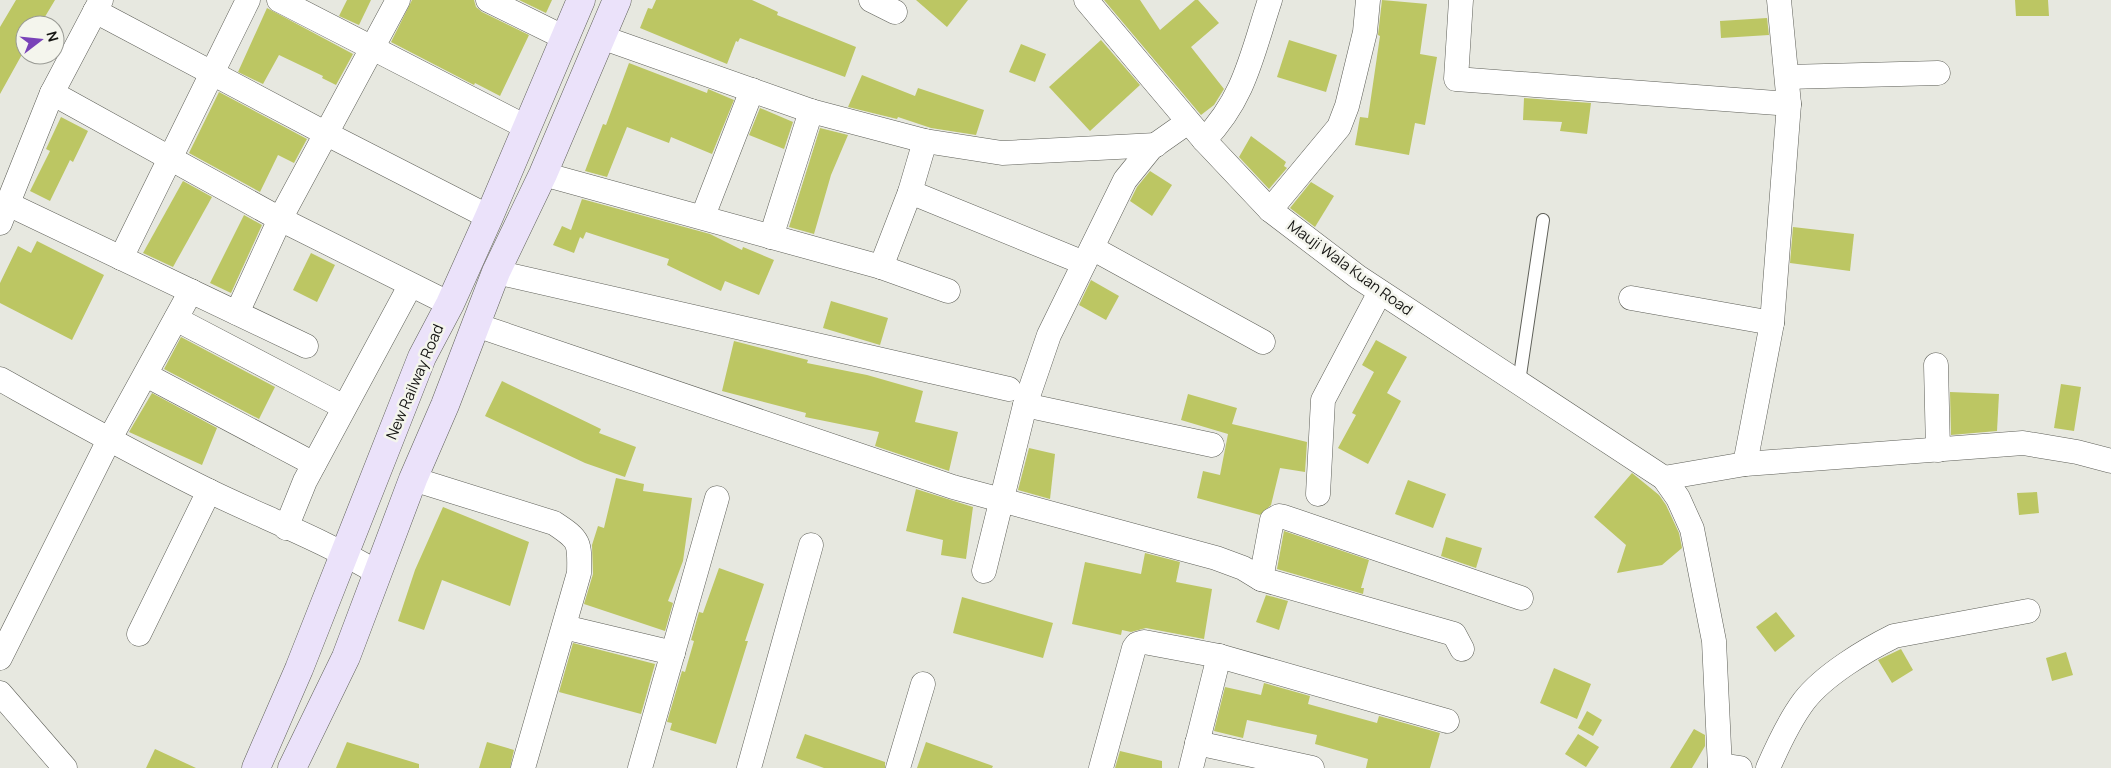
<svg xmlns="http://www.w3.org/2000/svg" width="2111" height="768" viewBox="0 0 2111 768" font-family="Manrope,sans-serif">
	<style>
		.building { fill: #bcc663 }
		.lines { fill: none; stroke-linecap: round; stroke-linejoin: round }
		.service-casing { stroke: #5e5f58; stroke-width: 14 }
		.minor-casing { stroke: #5e5f58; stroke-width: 25 }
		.secondary-casing { stroke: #5e5f58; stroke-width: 29 }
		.service { stroke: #fff; stroke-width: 12 }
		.minor { stroke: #fff; stroke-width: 24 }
		.secondary { stroke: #ebe2fa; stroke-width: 28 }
		.labels { text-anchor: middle; stroke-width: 5; stroke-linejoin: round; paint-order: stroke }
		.street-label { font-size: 15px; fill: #141412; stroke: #f4f5ed }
	</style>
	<rect width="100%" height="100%" fill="#e7e8e0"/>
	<!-- building -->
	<g class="building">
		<path d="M 16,0 L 55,0 L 40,25 L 25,25 L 25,49 L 0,94 L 0,27 Z"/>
		<path d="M 347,0 L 371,0 L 359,25 L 339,16 Z"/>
		<path d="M 412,0 L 474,0 L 476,7 L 482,12 L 529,35 L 500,96 L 475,83 L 474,85 L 391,42 Z"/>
		<path d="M 519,0 L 552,0 L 546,13 Z"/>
		<path d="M 656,0 L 752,0 L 778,12 L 777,15 L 856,47 L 845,77 L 740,38 L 738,42 L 736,41 L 727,64 L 640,28 L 648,8 L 652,9 Z"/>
		<path d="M 916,0 L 968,0 L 947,27 Z"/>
		<path d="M 1104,0 L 1140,0 L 1160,30 L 1195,0 L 1198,0 L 1219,23 L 1191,47 L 1224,89 L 1214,105 L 1201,115 Z"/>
		<path d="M 1382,0 L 1427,4 L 1420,54 L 1437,57 L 1425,125 L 1415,123 L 1409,155 L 1355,145 L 1360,117 L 1368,118 L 1380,36 L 1378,35 Z"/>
		<path d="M 2015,0 L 2048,0 L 2049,16 L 2016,16 Z"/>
		<path d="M 267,8 L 353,54 L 336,85 L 322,78 L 323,76 L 279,55 L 263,84 L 238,72 Z"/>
		<path d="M 1767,18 L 1769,35 L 1721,38 L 1720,21 Z"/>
		<path d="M 1101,40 L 1140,85 L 1090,131 L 1049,87 Z"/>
		<path d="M 1289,40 L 1337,55 L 1326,92 L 1277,77 Z"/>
		<path d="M 1021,44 L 1046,54 L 1035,82 L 1009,72 Z"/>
		<path d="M 629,63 L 707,93 L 708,89 L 734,100 L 712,154 L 671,137 L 669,143 L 627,127 L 607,177 L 585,171 L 603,124 L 606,125 Z"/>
		<path d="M 862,75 L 915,96 L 918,88 L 984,110 L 976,135 L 931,128 L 898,117 L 897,119 L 848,107 Z"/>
		<path d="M 219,92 L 307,139 L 294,163 L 278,155 L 260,192 L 189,153 Z"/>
		<path d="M 1524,98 L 1591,103 L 1587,134 L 1560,131 L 1562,122 L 1523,120 Z"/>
		<path d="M 760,108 L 793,122 L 784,149 L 749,135 Z"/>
		<path d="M 61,117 L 88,131 L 73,162 L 70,160 L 50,201 L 30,191 L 50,151 L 46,149 Z"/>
		<path d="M 820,128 L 848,135 L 831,175 L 814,234 L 789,227 Z"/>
		<path d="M 1251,136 L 1286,162 L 1284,166 L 1287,168 L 1269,189 L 1239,157 Z"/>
		<path d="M 1150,171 L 1172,185 L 1152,216 L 1130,201 L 1137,187 Z"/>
		<path d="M 183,181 L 212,197 L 173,267 L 143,253 Z"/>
		<path d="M 1311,182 L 1334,196 L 1315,227 L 1290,208 Z"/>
		<path d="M 582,199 L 710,234 L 742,250 L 743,247 L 774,260 L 759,295 L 725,281 L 721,291 L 667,265 L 669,259 L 586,232 L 583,239 L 580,237 L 574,253 L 553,245 L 562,226 L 571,230 Z"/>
		<path d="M 244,215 L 262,225 L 231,293 L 210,283 Z"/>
		<path d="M 1793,227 L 1854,234 L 1850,271 L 1790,263 Z"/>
		<path d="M 37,241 L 104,275 L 72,340 L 0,303 L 0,283 L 18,246 L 31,253 Z"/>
		<path d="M 311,253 L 335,265 L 317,302 L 293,290 Z"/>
		<path d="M 1091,280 L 1119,296 L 1106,320 L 1079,305 Z"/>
		<path d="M 831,301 L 888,318 L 880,345 L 823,328 Z"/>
		<path d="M 181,337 L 275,387 L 259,419 L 164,369 Z"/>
		<path d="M 1376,340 L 1407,357 L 1387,393 L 1401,401 L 1368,464 L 1338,448 L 1356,415 L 1352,413 L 1374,372 L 1362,365 Z"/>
		<path d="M 734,341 L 808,360 L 807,363 L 867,375 L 923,391 L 915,422 L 958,432 L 949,471 L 875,446 L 879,432 L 805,417 L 806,413 L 722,391 Z"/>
		<path d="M 502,381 L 601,429 L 599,433 L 636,447 L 625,477 L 585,463 L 485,416 Z"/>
		<path d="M 2061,384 L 2081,387 L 2074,431 L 2054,428 Z"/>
		<path d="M 1950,392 L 1999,394 L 1997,431 L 1951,435 Z"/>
		<path d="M 152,393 L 217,428 L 202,465 L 129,432 Z"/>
		<path d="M 1188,394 L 1237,408 L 1232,424 L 1307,442 L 1305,472 L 1280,468 L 1271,505 L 1260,515 L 1197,498 L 1203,471 L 1220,475 L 1228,434 L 1181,420 Z"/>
		<path d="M 1029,448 L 1055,454 L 1050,499 L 1018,490 Z"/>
		<path d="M 1632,473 L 1659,495 L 1666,505 L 1679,533 L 1682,548 L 1662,565 L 1617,573 L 1626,545 L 1594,517 Z"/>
		<path d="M 616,478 L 644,484 L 643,491 L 692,498 L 683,561 L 668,601 L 673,603 L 665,631 L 584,604 L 593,574 L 592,545 L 598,526 L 604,528 Z"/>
		<path d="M 1408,480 L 1446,494 L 1433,528 L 1395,514 Z"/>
		<path d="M 916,489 L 973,507 L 966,559 L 941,555 L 943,540 L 906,531 Z"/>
		<path d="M 2037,492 L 2039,513 L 2019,515 L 2017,493 Z"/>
		<path d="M 443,507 L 529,542 L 510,606 L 442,580 L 424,630 L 398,621 L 415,570 Z"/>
		<path d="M 1284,531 L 1369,560 L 1361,588 L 1364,588 L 1363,594 L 1277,569 Z"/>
		<path d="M 1446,537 L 1482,548 L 1476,568 L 1441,556 Z"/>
		<path d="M 1145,553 L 1180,562 L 1176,582 L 1212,589 L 1204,639 L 1146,628 L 1131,632 L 1122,630 L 1121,635 L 1072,624 L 1085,562 L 1141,574 Z"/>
		<path d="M 719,568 L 764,584 L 745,641 L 748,641 L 716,744 L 670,730 L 672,723 L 667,722 L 682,671 L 685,672 L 694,641 L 691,640 L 699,612 L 703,613 Z"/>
		<path d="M 1266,595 L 1288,601 L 1279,630 L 1256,622 Z"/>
		<path d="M 962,597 L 1053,623 L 1043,658 L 953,633 Z"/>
		<path d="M 1776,612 L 1795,636 L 1775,652 L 1756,627 Z"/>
		<path d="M 573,643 L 655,664 L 641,714 L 559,692 Z"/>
		<path d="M 1901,649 L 1913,670 L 1892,683 L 1878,660 Z"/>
		<path d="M 2066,652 L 2073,675 L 2052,681 L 2046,658 Z"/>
		<path d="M 1554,668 L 1591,684 L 1577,719 L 1540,703 Z"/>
		<path d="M 1264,683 L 1310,696 L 1308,704 L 1377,723 L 1379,716 L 1440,733 L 1430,768 L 1366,768 L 1368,759 L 1315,744 L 1317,735 L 1247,720 L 1243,738 L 1214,731 L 1225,687 L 1261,695 Z"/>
		<path d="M 1587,711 L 1602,720 L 1593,736 L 1578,728 Z"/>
		<path d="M 1694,729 L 1705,735 L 1705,746 L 1692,768 L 1670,768 Z"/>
		<path d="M 805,734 L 885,762 L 885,768 L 824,768 L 796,758 Z"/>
		<path d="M 1578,734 L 1599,747 L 1586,767 L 1565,754 Z"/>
		<path d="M 347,742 L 419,764 L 419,768 L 336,768 Z"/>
		<path d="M 487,742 L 514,750 L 510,768 L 479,768 Z"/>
		<path d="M 926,742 L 993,766 L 992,768 L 917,768 Z"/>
		<path d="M 155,749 L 196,768 L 146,768 Z"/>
		<path d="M 1120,751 L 1162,761 L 1162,768 L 1115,768 Z"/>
	</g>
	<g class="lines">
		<!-- service casing -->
		<g class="service-casing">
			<path id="service" d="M 1519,382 L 1543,220"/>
		</g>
		<!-- minor casing -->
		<g class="minor-casing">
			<g id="minor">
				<path d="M 279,0 L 528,128"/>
				<path d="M 488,0 L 565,38"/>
				<path d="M 871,0 L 895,12"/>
				<path d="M 1086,0 L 1204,140 L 1270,210 L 1358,277 L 1664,478 L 1678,498 L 1692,529 L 1714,641 L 1720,768"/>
				<path d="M 1461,0 L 1456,79 L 1789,104"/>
				<path d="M 95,11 L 325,133 L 489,217"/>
				<path d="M 601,37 L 811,111 L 925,141 L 1002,153 L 1156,145"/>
				<path d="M 1787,77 L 1938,73"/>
				<path d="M 52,93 L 280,219 L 450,304"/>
				<path d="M 1204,140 C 1245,98 1252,54 1270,0"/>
				<path d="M 543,174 L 881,267 L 948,291"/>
				<path d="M 910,192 L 1084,263"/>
				<path d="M 8,204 L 306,346"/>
				<path d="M 1270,210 L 1339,127 L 1347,106 L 1365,32 L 1368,0"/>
				<path d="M 703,216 L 752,90"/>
				<path d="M 0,223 L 52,93 L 101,0"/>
				<path d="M 771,237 L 811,111"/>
				<path d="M 1092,248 L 1263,342"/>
				<path d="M 121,258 L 248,0"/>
				<path d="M 881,267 L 910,192 L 925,141"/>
				<path d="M 496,272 L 1009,389"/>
				<path d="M 1631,298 L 1772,323"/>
				<path d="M 237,313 L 280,219 L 398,0"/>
				<path d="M 176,319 L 344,407"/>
				<path d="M 476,325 L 953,487 L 1216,558 L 1243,568 L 1261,579 L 1272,520 L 1279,516 L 1284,517 L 1521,598"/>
				<path d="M 1936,365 L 1938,450"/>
				<path d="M 146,375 L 314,464"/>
				<path d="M 0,379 C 70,418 139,457 211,492 C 267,519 325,541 378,573"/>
				<path d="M 1025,405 L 1212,445"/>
				<path d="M 1745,464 L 1772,323 L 1789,104 L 1779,0"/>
				<path d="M 1664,478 L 1745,464 L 2023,443 L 2077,452 L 2111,461"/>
				<path d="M 413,479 L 554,523 C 580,540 580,542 579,573 L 523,768"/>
				<path d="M 1318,494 L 1323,400 L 1380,292"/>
				<path d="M 286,528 L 305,481 L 410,286"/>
				<path d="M 984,571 L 1025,405 L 1049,335 L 1125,180 L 1151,148 L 1188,122"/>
				<path d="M 1261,579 L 1454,634 L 1462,649"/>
				<path d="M 564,627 L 673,653"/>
				<path d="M 139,634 L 209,491"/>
				<path d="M 0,658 L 109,440 L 191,291"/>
				<path d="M 0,693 L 65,768"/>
				<path d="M 1197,743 L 1312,768"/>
				<path d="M 1720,765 L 1740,768"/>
				<path d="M 640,768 L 717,498"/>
				<path d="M 749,768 L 811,545"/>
				<path d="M 898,768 L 923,684"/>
				<path d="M 1101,768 L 1134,648 L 1137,644 L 1144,642 L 1219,656 L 1447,721"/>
				<path d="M 1191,768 L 1219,656"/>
				<path d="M 1768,768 C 1778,745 1789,721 1804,701 C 1824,675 1866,650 1894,636 L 2028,611"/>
			</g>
		</g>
		<!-- secondary casing -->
		<g class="secondary-casing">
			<g id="secondary">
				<path d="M 256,768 L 299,669 L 422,357 L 450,304 L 489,217 L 581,0"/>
				<path d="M 292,768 L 346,657 L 413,479 L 445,405 L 496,272 L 543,174 L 617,0"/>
			</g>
		</g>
		<!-- service -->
		<use href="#service" class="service"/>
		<!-- minor -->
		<use href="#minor" class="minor"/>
		<!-- secondary -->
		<use href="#secondary" class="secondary"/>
	</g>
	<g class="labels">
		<!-- street labels -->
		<g class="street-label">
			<text transform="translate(1350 268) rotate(36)" y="5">Mauji Wala Kuan Road</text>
			<text transform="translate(415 382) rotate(-67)" y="5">New Railway Road</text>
		</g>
	</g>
	<!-- north arrow -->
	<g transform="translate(40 40) rotate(74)"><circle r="24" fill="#f4f5ed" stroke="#9a9b95"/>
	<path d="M0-4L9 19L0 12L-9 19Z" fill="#7942b8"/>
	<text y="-8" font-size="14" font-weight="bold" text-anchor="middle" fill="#141412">N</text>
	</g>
</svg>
